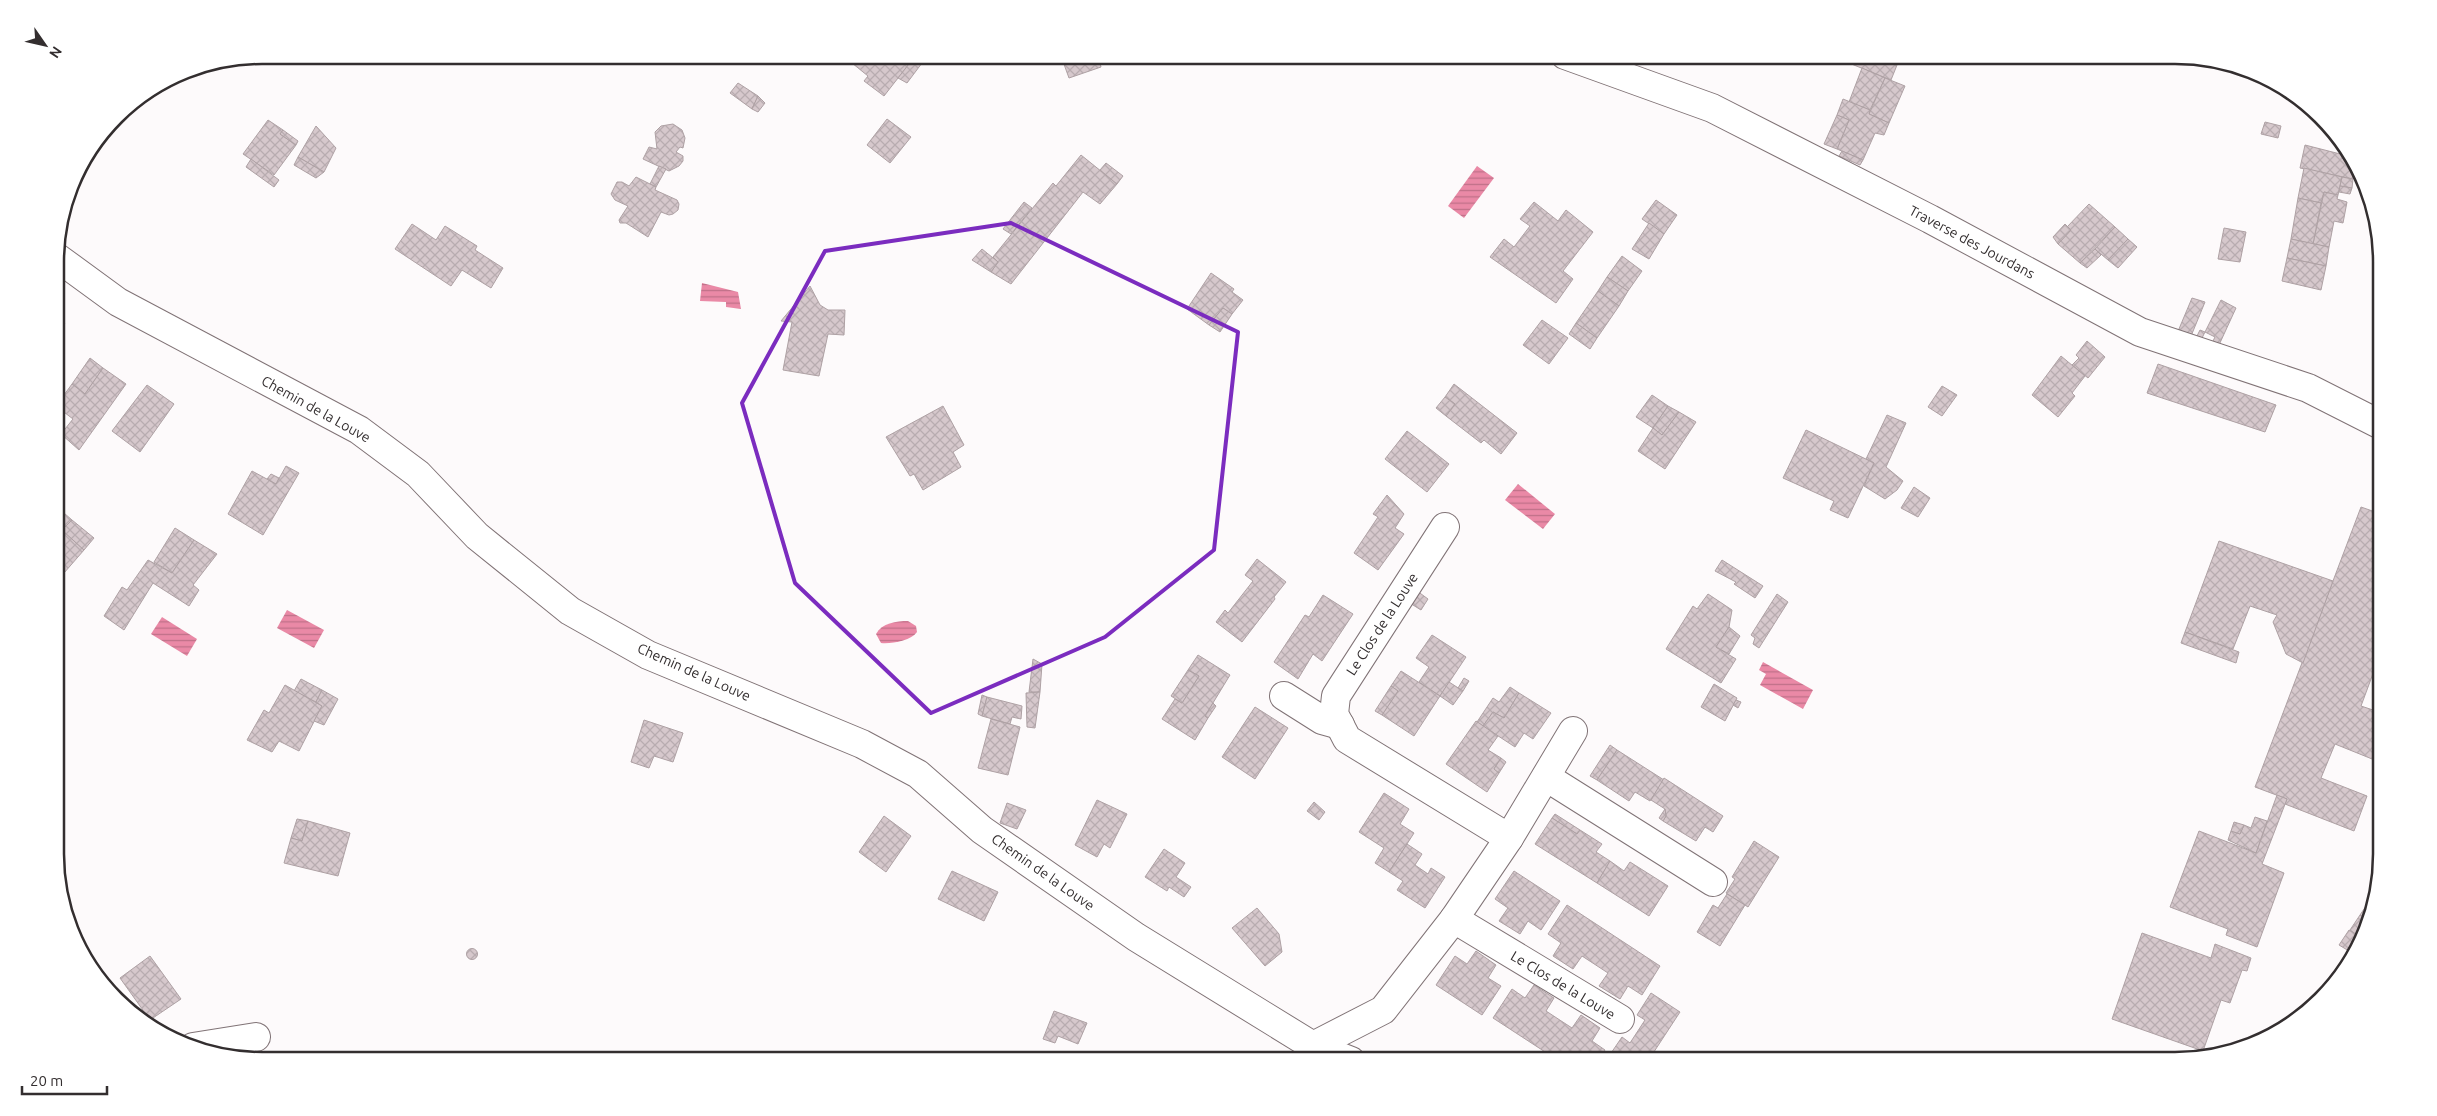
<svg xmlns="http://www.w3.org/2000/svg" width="2437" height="1116" viewBox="0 0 2437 1116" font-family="Ubuntu,sans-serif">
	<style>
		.water { fill: url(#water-rules) }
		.building { fill: url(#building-cross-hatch); stroke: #aea1a4 }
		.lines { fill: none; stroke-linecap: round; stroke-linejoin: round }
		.street-casing { stroke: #807376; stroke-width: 30 }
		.street { stroke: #fff; stroke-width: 28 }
		.marked { fill: none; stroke: #7b2cbf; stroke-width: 4; stroke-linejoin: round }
		.labels { text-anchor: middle; stroke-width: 4; stroke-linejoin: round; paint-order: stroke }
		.street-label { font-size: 14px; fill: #332e2f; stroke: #fff }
		.rim { fill: none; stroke: #332e2f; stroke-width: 2.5 }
	</style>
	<defs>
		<pattern id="water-rules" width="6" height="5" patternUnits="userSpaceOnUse" patternTransform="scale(1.25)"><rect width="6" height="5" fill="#ea89a6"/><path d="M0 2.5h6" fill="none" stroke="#be7088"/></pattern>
		<pattern id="building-cross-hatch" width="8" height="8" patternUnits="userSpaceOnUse" patternTransform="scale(1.25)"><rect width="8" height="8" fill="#d6c8cc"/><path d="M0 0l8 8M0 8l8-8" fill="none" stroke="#b8acb0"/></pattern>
	</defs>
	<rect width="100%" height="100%" fill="#fdfafb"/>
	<!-- water -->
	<g class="water">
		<path d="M 1477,166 L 1494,178 L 1464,218 L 1448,206 Z"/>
		<path d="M 702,283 L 738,292 L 741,309 L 726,307 L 726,302 L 700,301 Z"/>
		<path d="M 1518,484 L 1555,514 L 1543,529 L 1505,500 Z"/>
		<path d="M 287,610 L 324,630 L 314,648 L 277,628 Z"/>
		<path d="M 162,617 L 197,639 L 187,656 L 151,634 Z"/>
		<path d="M 908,621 L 916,626 L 917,632 C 911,641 891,644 881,643 L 876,634 C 882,623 896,621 908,621 Z"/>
		<path d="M 1763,662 L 1813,690 L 1803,709 L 1760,685 L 1766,674 L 1759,670 Z"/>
	</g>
	<!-- building -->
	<g class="building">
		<path d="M 389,55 L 396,59 L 392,64 L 385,59 Z"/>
		<path d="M 850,55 L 916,55 L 884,96 L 864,81 L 868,76 L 847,59 Z"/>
		<path d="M 916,55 L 928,55 L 907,83 L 898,78 Z"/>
		<path d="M 1098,55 L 1101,67 L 1069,78 L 1061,56 Z"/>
		<path d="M 1846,55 L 1901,55 L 1891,80 L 1844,61 Z"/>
		<path d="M 1862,68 L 1885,78 L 1870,110 L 1849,102 Z"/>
		<path d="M 1885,78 L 1905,86 L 1889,123 L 1869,114 Z"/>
		<path d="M 738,83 L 758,96 L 752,109 L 730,93 Z"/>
		<path d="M 758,96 L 765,103 L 758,112 L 752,109 Z"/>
		<path d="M 1843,99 L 1870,110 L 1869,114 L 1889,123 L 1884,135 L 1875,133 L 1863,160 L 1837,149 L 1849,120 L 1837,115 Z"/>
		<path d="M 1837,115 L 1849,120 L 1837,149 L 1824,144 Z"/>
		<path d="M 887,119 L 911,137 L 890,163 L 867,145 Z"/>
		<path d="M 268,120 L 283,130 L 280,134 L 296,145 L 274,175 L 243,154 Z"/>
		<path d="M 2265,122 L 2281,126 L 2278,138 L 2261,134 Z"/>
		<path d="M 673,124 L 682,130 L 685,138 L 683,148 L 680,147 L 676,152 L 683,156 L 683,161 L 679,166 L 669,171 L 643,159 L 649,147 L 657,149 L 655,132 L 661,126 Z"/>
		<path d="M 316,126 L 336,148 L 324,172 L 298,157 Z"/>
		<path d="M 283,130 L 298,141 L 296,145 L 280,134 Z"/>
		<path d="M 2305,145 L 2352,157 L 2356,165 L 2353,179 L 2300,168 Z"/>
		<path d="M 1842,151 L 1863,160 L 1860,165 L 1839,156 Z"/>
		<path d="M 1081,155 L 1117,184 L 1100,204 L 1083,192 L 1011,284 L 991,272 L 998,262 L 993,257 L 1053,183 L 1056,186 Z"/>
		<path d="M 298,157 L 324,172 L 316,178 L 294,165 Z"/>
		<path d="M 251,159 L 279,180 L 274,187 L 246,167 Z"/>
		<path d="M 1106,163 L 1123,176 L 1117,184 L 1100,170 Z"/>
		<path d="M 659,166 L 666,169 L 656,187 L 650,184 Z"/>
		<path d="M 2304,168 L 2342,177 L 2338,195 L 2324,192 L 2321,203 L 2298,198 Z"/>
		<path d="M 636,177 L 656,187 L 655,190 L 677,200 L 679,204 L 678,210 L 673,214 L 669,215 L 661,212 L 648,237 L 626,223 L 620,223 L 619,220 L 628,206 L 615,200 L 611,194 L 617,182 L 622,182 L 629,186 Z"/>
		<path d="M 2342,177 L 2353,179 L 2352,188 L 2340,186 Z"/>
		<path d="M 2340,186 L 2352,188 L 2350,194 L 2339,192 Z"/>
		<path d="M 2324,192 L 2338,195 L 2337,199 L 2347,202 L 2343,223 L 2334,221 L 2329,247 L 2313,244 Z"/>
		<path d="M 2298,198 L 2321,203 L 2313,244 L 2291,239 Z"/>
		<path d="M 1656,200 L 1677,215 L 1664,234 L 1642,219 Z"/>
		<path d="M 1024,202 L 1032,208 L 1011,234 L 1003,229 Z"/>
		<path d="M 1534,202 L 1558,221 L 1566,210 L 1593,232 L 1563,271 L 1573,279 L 1556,303 L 1490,257 L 1504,239 L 1514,247 L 1530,226 L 1520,219 Z"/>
		<path d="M 2089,204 L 2115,227 L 2080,263 L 2058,244 L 2071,230 L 2067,227 Z"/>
		<path d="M 1649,223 L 1664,234 L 1649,259 L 1632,249 Z"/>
		<path d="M 412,224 L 436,240 L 445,226 L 477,246 L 475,250 L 503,268 L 491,288 L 462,270 L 451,286 L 395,249 Z"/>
		<path d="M 2065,224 L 2071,230 L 2058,244 L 2053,237 Z"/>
		<path d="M 2115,227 L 2128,239 L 2108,260 L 2095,249 Z"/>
		<path d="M 2224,228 L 2246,232 L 2240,262 L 2218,259 Z"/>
		<path d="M 2128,239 L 2137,247 L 2118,268 L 2108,260 Z"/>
		<path d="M 2291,239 L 2329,247 L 2326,266 L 2287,258 Z"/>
		<path d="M 982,249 L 998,262 L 991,272 L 972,260 Z"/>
		<path d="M 2095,249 L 2101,255 L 2087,268 L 2080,263 Z"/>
		<path d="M 1622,256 L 1642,271 L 1628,291 L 1607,277 Z"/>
		<path d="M 2287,258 L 2326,266 L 2321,290 L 2282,281 Z"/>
		<path d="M 1211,273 L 1234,289 L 1232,292 L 1243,300 L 1232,314 L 1223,308 L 1209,325 L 1187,309 Z"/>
		<path d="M 1607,277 L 1628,291 L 1619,306 L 1598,291 Z"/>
		<path d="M 810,286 L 820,305 L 828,310 L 845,310 L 844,335 L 828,334 L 819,376 L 783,370 L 792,322 L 781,321 Z"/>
		<path d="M 1598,291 L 1619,306 L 1597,338 L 1576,323 Z"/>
		<path d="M 2192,298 L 2205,302 L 2189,341 L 2176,336 Z"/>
		<path d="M 2221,300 L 2236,308 L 2219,345 L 2213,341 L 2215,337 L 2205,332 Z"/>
		<path d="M 1223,308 L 1232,314 L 1220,332 L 1209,325 Z"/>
		<path d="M 56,315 L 65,323 L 56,334 Z"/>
		<path d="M 1542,320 L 1568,338 L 1549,364 L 1523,345 Z"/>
		<path d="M 1576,323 L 1597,338 L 1590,349 L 1569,334 Z"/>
		<path d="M 2200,330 L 2205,332 L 2202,338 L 2197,336 Z"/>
		<path d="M 2087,341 L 2105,357 L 2088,378 L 2072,365 L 2079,358 L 2076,355 Z"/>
		<path d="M 2061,356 L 2085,376 L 2072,393 L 2075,396 L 2058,417 L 2032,395 Z"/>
		<path d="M 90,358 L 103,368 L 85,394 L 72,384 Z"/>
		<path d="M 2158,364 L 2276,405 L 2265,432 L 2147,393 Z"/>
		<path d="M 103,368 L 126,384 L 79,450 L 61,434 L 73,419 L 56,406 L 72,384 L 85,394 Z"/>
		<path d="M 1454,384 L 1517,433 L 1501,454 L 1484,440 L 1481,443 L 1446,416 L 1455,404 L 1445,397 Z"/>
		<path d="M 147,385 L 174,404 L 140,452 L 112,431 Z"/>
		<path d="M 1942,386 L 1957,395 L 1942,416 L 1928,407 Z"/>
		<path d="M 1652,395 L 1668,406 L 1653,428 L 1636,417 Z"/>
		<path d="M 1445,397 L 1455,404 L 1446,416 L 1436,408 Z"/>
		<path d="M 943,406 L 964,445 L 953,452 L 961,467 L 923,490 L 914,474 L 910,476 L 886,437 Z"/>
		<path d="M 1668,406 L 1679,412 L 1662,435 L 1653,428 Z"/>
		<path d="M 1679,412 L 1696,422 L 1665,469 L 1638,451 L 1653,428 L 1662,435 Z"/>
		<path d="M 1887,415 L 1906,423 L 1886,467 L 1903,481 L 1897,490 L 1885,499 L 1864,486 L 1874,463 L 1866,459 Z"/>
		<path d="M 1806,430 L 1874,463 L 1848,518 L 1830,510 L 1834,501 L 1783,478 Z"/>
		<path d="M 1407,431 L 1449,464 L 1427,492 L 1385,459 Z"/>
		<path d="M 286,466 L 299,473 L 263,535 L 228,514 L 252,471 L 276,484 Z"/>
		<path d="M 271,474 L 279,478 L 276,484 L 267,479 Z"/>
		<path d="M 1914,487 L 1930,498 L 1918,517 L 1901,508 Z"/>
		<path d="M 1387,495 L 1404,514 L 1395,528 L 1404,534 L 1378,570 L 1354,553 L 1378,517 L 1373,514 Z"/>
		<path d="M 56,506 L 72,520 L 62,530 L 84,550 L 64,573 L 56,565 Z"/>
		<path d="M 2361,507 L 2381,514 L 2381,652 L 2361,706 L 2382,713 L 2382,763 L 2335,744 L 2321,778 L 2367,796 L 2354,831 L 2285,804 L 2287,799 L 2255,787 Z"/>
		<path d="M 72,520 L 94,538 L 84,550 L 62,530 Z"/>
		<path d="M 175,528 L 194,540 L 172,573 L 154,562 Z"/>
		<path d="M 194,540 L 217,554 L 193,585 L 199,590 L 189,606 L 153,583 L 124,630 L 104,616 L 122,587 L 127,590 L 148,560 L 172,573 Z"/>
		<path d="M 2219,541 L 2333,581 L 2303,663 L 2286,654 L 2273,622 L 2277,615 L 2250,606 L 2233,649 L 2185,632 Z"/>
		<path d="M 1257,559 L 1286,582 L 1274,597 L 1275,599 L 1242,642 L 1216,622 L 1225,610 L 1228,613 L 1253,581 L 1245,575 Z"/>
		<path d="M 1722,560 L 1763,586 L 1755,598 L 1734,584 L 1736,582 L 1715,571 Z"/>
		<path d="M 1413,588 L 1428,599 L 1421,610 L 1405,600 Z"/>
		<path d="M 1708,594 L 1732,610 L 1729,627 L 1716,647 L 1736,659 L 1721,683 L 1666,649 L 1693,606 L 1697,609 Z"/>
		<path d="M 1777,594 L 1788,602 L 1759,648 L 1753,644 L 1755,638 L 1751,635 Z"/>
		<path d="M 1323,595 L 1353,614 L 1322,661 L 1313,654 L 1298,679 L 1274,662 L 1305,615 L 1309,617 Z"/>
		<path d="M 1729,627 L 1740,636 L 1729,654 L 1716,647 Z"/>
		<path d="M 2185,632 L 2239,652 L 2236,663 L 2181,643 Z"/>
		<path d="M 1432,635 L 1466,657 L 1440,696 L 1419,682 L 1429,667 L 1416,658 Z"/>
		<path d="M 1198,655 L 1230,675 L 1205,716 L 1208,718 L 1195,740 L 1162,719 L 1175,699 L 1182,703 L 1199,676 L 1188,670 Z"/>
		<path d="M 1033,659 L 1042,664 L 1040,692 L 1029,692 Z"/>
		<path d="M 1188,670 L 1199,676 L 1182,703 L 1171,696 Z"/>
		<path d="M 1401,671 L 1440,696 L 1414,736 L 1382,715 L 1398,691 L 1391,686 Z"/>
		<path d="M 1464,678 L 1469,681 L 1463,691 L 1458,688 Z"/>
		<path d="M 301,679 L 322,690 L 316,702 L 294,691 Z"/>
		<path d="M 1449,682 L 1463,691 L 1453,705 L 1440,696 Z"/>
		<path d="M 1714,684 L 1737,698 L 1725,721 L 1701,707 Z"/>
		<path d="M 285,685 L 322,706 L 299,751 L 279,741 L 272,752 L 247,740 L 264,710 L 269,713 Z"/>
		<path d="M 1391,686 L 1398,691 L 1382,715 L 1375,711 Z"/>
		<path d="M 1510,687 L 1519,693 L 1504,718 L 1493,712 L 1483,726 L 1477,722 L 1493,698 L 1499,702 Z"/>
		<path d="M 322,690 L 338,699 L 324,725 L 314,721 L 322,706 L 316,702 Z"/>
		<path d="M 1040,692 L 1035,728 L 1027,727 L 1026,693 Z"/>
		<path d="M 1519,693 L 1551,713 L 1533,739 L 1524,733 L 1515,747 L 1483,726 L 1493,712 L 1504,718 Z"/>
		<path d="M 982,695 L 987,697 L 982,716 L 978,714 Z"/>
		<path d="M 987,697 L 1022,706 L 1021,719 L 1012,717 L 1010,724 L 982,716 Z"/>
		<path d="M 1736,700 L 1741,702 L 1738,708 L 1733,705 Z"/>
		<path d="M 1213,703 L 1216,706 L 1208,718 L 1205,716 Z"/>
		<path d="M 1255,707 L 1288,728 L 1255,779 L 1222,757 Z"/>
		<path d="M 991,719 L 1020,727 L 1008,775 L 978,768 Z"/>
		<path d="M 644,720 L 683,733 L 673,762 L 654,756 L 649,768 L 631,762 Z"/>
		<path d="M 1476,721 L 1498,736 L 1488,750 L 1501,758 L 1494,769 L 1499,773 L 1487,792 L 1446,764 Z"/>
		<path d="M 1610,745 L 1617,750 L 1597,780 L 1590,776 Z"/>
		<path d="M 1617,750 L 1664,780 L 1650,801 L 1635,792 L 1629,801 L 1597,780 Z"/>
		<path d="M 1501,758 L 1506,762 L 1499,773 L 1494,769 Z"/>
		<path d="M 1664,778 L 1723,816 L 1713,832 L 1705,827 L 1696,841 L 1663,821 L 1666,816 L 1665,809 L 1651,800 Z"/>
		<path d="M 1384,793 L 1409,809 L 1400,824 L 1414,833 L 1389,872 L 1375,863 L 1384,848 L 1359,832 Z"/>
		<path d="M 2277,795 L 2287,799 L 2262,864 L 2284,873 L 2257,947 L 2226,935 L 2228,929 L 2170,907 L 2199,831 L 2256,853 Z"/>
		<path d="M 1097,800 L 1127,814 L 1110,848 L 1104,844 L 1097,857 L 1075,845 Z"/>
		<path d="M 1314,802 L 1325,812 L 1319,820 L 1307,811 Z"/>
		<path d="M 1007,803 L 1026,810 L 1017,829 L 1000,823 Z"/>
		<path d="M 1665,809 L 1666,816 L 1663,821 L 1659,818 Z"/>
		<path d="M 1555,814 L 1580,830 L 1577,834 L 1552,818 Z"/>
		<path d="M 884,816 L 911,836 L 886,872 L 859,852 Z"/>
		<path d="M 2255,817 L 2267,821 L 2256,853 L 2228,840 L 2231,831 L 2240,834 L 2244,825 L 2251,828 Z"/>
		<path d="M 1552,818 L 1577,834 L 1580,830 L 1602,844 L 1596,852 L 1610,861 L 1597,883 L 1535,844 Z"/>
		<path d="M 297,819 L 308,821 L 302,841 L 291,838 Z"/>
		<path d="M 308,821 L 350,833 L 338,876 L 284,863 L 291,838 L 302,841 Z"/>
		<path d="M 2234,822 L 2244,825 L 2240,834 L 2231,831 Z"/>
		<path d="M 1754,841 L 1779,857 L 1748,907 L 1726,893 L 1735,879 L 1732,877 Z"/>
		<path d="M 1407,844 L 1422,854 L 1415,865 L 1428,874 L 1431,868 L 1445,877 L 1425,908 L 1397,890 L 1403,881 L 1389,872 Z"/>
		<path d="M 1164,849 L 1185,863 L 1176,877 L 1191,887 L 1184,897 L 1169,887 L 1167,891 L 1145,877 Z"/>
		<path d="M 1610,861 L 1624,871 L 1630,862 L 1668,886 L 1649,916 L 1597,883 Z"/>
		<path d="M 952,871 L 998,892 L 984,921 L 938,899 Z"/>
		<path d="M 1514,871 L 1560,901 L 1541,930 L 1528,921 L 1520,934 L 1499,921 L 1508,908 L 1495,899 Z"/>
		<path d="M 1727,894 L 1745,905 L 1720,946 L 1697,932 L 1713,905 L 1718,908 Z"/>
		<path d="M 2368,903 L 2372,905 L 2369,921 L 2360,915 Z"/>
		<path d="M 1567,905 L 1660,966 L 1642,995 L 1628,986 L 1620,999 L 1599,986 L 1608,973 L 1582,956 L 1573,969 L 1553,956 L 1561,943 L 1548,934 Z"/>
		<path d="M 1257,908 L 1279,934 L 1282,952 L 1265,966 L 1232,928 Z"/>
		<path d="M 2360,915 L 2369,921 L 2363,939 L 2350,930 Z"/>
		<path d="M 2349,930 L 2363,939 L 2335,985 L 2329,981 L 2349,951 L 2339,945 Z"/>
		<path d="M 2142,933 L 2211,958 L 2215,944 L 2251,958 L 2247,971 L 2242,970 L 2230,1003 L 2221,1000 L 2203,1051 L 2112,1019 Z"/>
		<circle cx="472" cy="954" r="5.5"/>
		<path d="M 1476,951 L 1496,965 L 1488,978 L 1501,986 L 1482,1015 L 1436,985 L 1455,956 L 1467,964 Z"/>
		<path d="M 150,956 L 181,999 L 150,1020 L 120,978 Z"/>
		<path d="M 1534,985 L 1554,998 L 1546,1011 L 1572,1028 L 1581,1015 L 1600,1028 L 1592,1041 L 1605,1050 L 1598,1061 L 1559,1061 L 1493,1018 L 1512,989 L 1525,998 Z"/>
		<path d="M 1651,993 L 1680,1012 L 1648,1061 L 1610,1061 L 1607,1059 L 1622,1037 L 1630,1043 L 1645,1020 L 1637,1015 Z"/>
		<path d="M 1054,1011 L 1087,1023 L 1078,1044 L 1058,1036 L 1055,1043 L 1043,1039 Z"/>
	</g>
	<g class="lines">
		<!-- street casing -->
		<g class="street-casing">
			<g id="street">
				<path d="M 1565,55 L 1712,108 L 1930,219 L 2140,332 L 2308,388 L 2381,425"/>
				<path d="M 55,256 L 118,302 L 359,430 L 418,474 L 477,536 L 570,611 L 648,655 L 862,744 L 918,774 L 982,830 L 1136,937 L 1313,1046 L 1351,1061"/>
				<path d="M 1445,527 L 1336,696 L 1334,714 L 1347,739 L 1509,838"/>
				<path d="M 1284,696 L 1322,720 L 1340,725"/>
				<path d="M 1546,777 L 1713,882"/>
				<path d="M 1454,919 L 1620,1019"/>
				<path d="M 1313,1046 L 1383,1010 L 1454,919 L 1509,838 L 1573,731"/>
				<path d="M 193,1047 L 256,1037"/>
			</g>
		</g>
		<!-- street -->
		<use href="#street" class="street"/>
	</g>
	<!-- marked area -->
	<path class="marked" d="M 1011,223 L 1238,332 L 1214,550 L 1105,637 L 931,713 L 795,583 L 742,403 L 825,251 Z"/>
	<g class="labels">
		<!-- street labels -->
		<g class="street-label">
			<text transform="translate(1972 242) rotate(28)" y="5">Traverse des Jourdans</text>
			<text transform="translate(316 409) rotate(29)" y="5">Chemin de la Louve</text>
			<text transform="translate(1382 624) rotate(-57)" y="5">Le Clos de la Louve</text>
			<text transform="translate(694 672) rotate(24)" y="5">Chemin de la Louve</text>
			<text transform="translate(1043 872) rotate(35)" y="5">Chemin de la Louve</text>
			<text transform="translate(1563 985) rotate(31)" y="5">Le Clos de la Louve</text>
		</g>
	</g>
	<!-- crop -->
	<path d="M0 0H2437V1116H0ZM262 64H2175A198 198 0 0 1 2373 262V854A198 198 0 0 1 2175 1052H262A198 198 0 0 1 64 854V262A198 198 0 0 1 262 64Z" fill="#fff" fill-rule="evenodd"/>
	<path class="rim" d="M262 64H2175A198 198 0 0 1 2373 262V854A198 198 0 0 1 2175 1052H262A198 198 0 0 1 64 854V262A198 198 0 0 1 262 64Z"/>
	<!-- north arrow -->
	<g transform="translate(45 45) rotate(124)" stroke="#ffffff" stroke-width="4" paint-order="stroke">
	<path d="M0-4L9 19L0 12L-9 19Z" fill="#332e2f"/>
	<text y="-8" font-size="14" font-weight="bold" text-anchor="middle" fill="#332e2f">N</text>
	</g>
	<!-- scale -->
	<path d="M22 1086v8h85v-8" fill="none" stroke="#332e2f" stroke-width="2.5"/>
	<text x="30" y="1086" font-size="15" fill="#332e2f" stroke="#ffffff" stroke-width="4" paint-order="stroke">20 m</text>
</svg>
